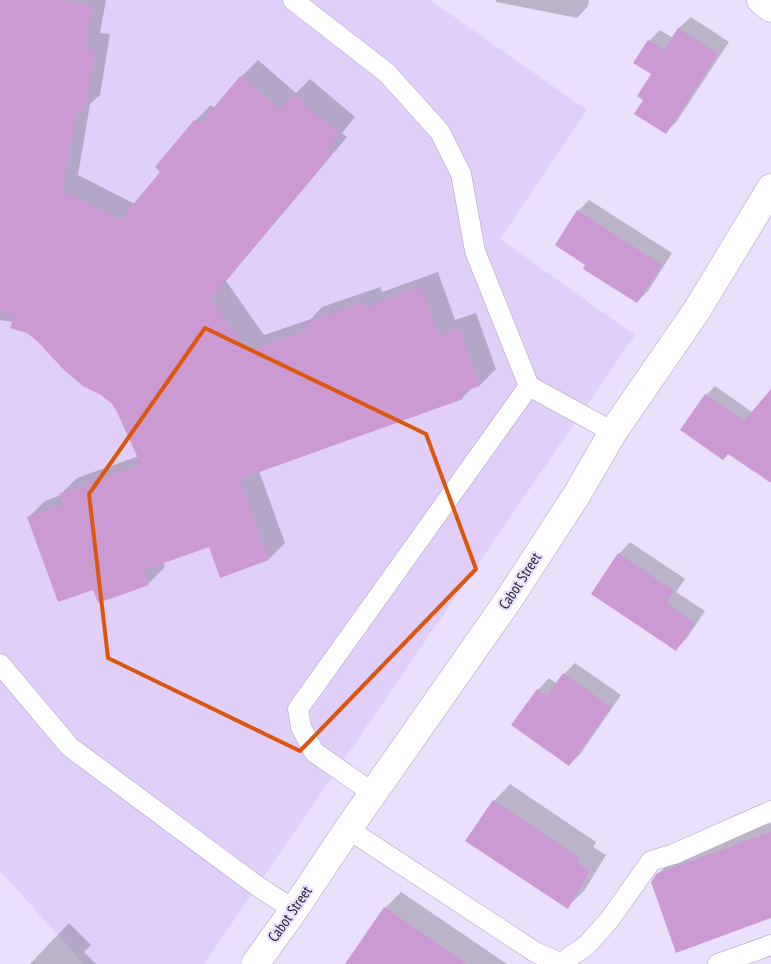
<svg xmlns="http://www.w3.org/2000/svg" width="771" height="964" viewBox="0 0 771 964" font-family="'PT Sans Narrow',sans-serif">
	<style>
		.built { fill: #e0d0f9 }
		.shadow { fill: #0003 }
		.building { fill: #cb9ad2 }
		.lines { fill: none; stroke-linecap: round; stroke-linejoin: round }
		.service-casing { stroke: #ae9ec7; stroke-width: 21 }
		.minor-casing { stroke: #ae9ec7; stroke-width: 29 }
		.trunk-casing { stroke: #ae9ec7; stroke-width: 29 }
		.service { stroke: #fff; stroke-width: 20 }
		.minor { stroke: #fff; stroke-width: 28 }
		.trunk { stroke: #fff; stroke-width: 28 }
		.marked { fill: none; stroke: #de560e; stroke-width: 4; stroke-linejoin: round }
		.labels { text-anchor: middle; stroke-width: 4.5; stroke-linejoin: round; paint-order: stroke }
		.street-label { font-size: 15px; fill: #211b2b; stroke: #eae0fb }
	</style>
	<rect width="100%" height="100%" fill="#eae0fb"/>
	<!-- built -->
	<path class="built" d="M 0,0 L 430,0 L 587,110 L 500,239 L 635,335 L 204,964 L 84,964 L 0,871 Z"/>
	<!-- shadow -->
	<g class="shadow">
		<path d="M 0,0 L 106,0 L 100,33 L 110,34 L 100,95 L 90,104 L 78,175 L 135,204 L 162,172 L 156,167 L 195,121 L 211,105 L 215,108 L 241,77 L 258,60 L 296,93 L 310,79 L 355,117 L 342,133 L 347,137 L 226,281 L 264,335 L 311,319 L 322,307 L 380,287 L 382,292 L 438,272 L 455,320 L 476,313 L 496,369 L 480,385 L 473,387 L 462,398 L 259,471 L 285,543 L 269,559 L 221,576 L 210,545 L 163,562 L 165,567 L 148,584 L 94,588 L 29,517 L 45,501 L 61,495 L 61,494 L 77,478 L 139,456 L 113,403 L 38,340 L 13,322 L 0,320 Z"/>
		<path d="M 496,0 L 589,0 L 588,6 L 577,18 L 496,2 Z"/>
		<path d="M 691,17 L 729,42 L 677,121 L 666,132 L 644,100 L 653,74 L 649,41 L 660,30 L 673,38 L 679,28 Z"/>
		<path d="M 589,200 L 672,253 L 648,291 L 637,302 L 587,264 L 578,211 Z"/>
		<path d="M 715,386 L 752,412 L 771,391 L 771,481 L 706,395 Z"/>
		<path d="M 630,542 L 685,579 L 676,592 L 705,611 L 687,638 L 676,649 L 593,594 L 619,554 Z"/>
		<path d="M 575,663 L 621,695 L 581,753 L 569,765 L 538,690 L 549,678 L 557,684 L 564,674 Z"/>
		<path d="M 510,784 L 596,842 L 593,847 L 606,855 L 584,891 L 567,907 L 494,801 Z"/>
		<path d="M 771,823 L 771,917 L 657,875 L 674,858 Z"/>
		<path d="M 401,892 L 507,964 L 347,964 L 385,908 Z"/>
		<path d="M 69,923 L 91,945 L 84,952 L 96,964 L 30,964 Z"/>
	</g>
	<!-- building -->
	<g class="building">
		<path d="M 0,0 L 61,0 L 92,6 L 85,48 L 95,50 L 84,112 L 76,111 L 63,191 L 120,220 L 160,172 L 155,167 L 194,120 L 200,124 L 240,76 L 281,109 L 293,94 L 340,133 L 327,150 L 332,154 L 211,298 L 247,351 L 307,330 L 304,323 L 364,302 L 366,307 L 421,287 L 439,336 L 459,328 L 480,386 L 460,393 L 463,399 L 240,479 L 269,560 L 220,578 L 209,547 L 144,570 L 149,585 L 98,603 L 93,590 L 58,602 L 27,517 L 64,504 L 59,494 L 141,465 L 117,412 L 112,404 L 101,395 L 83,386 L 64,370 L 37,341 L 27,333 L 10,328 L 14,316 L 0,311 Z"/>
		<path d="M 678,28 L 718,54 L 666,134 L 634,114 L 643,100 L 637,96 L 651,74 L 633,63 L 648,40 L 664,50 Z"/>
		<path d="M 577,210 L 662,265 L 637,303 L 583,269 L 585,265 L 555,245 Z"/>
		<path d="M 771,389 L 771,483 L 728,454 L 723,460 L 680,430 L 705,394 L 744,421 Z"/>
		<path d="M 618,553 L 674,591 L 666,603 L 695,623 L 676,651 L 591,594 Z"/>
		<path d="M 563,673 L 611,707 L 569,766 L 511,725 L 537,689 L 547,696 Z"/>
		<path d="M 493,800 L 581,859 L 578,863 L 590,871 L 568,909 L 465,841 Z"/>
		<path d="M 771,832 L 771,918 L 676,953 L 651,882 L 656,874 Z"/>
		<path d="M 384,907 L 467,964 L 345,964 Z"/>
	</g>
	<g class="lines">
		<!-- service casing -->
		<g class="service-casing">
			<g id="service">
				<path d="M 293,0 L 387,73 L 440,132 L 461,174 L 475,251 L 529,386"/>
				<path d="M 0,664 L 70,747 L 253,883 L 294,910"/>
				<path d="M 373,793 L 314,752 L 301,727 L 298,709 L 529,386 L 613,432"/>
				<path d="M 348,829 L 535,952 L 560,963"/>
				<path d="M 560,964 L 587,945 L 610,919 L 651,861 L 674,854 L 771,811"/>
				<path d="M 718,964 L 771,945"/>
			</g>
		</g>
		<!-- minor casing -->
		<g class="minor-casing">
			<path id="minor" d="M 761,0 L 771,8"/>
		</g>
		<!-- trunk casing -->
		<g class="trunk-casing">
			<path id="trunk" d="M 255,964 L 294,910 L 348,829 L 507,602 L 576,496 L 613,432 L 697,310 L 771,188"/>
		</g>
		<!-- service -->
		<use href="#service" class="service"/>
		<!-- minor -->
		<use href="#minor" class="minor"/>
		<!-- trunk -->
		<use href="#trunk" class="trunk"/>
	</g>
	<!-- marked area -->
	<path class="marked" d="M 205,328 L 426,434 L 476,569 L 300,751 L 108,658 L 89,494 Z"/>
	<g class="labels">
		<!-- street labels -->
		<g class="street-label">
			<text transform="translate(520 581) rotate(-57)" y="5">Cabot Street</text>
			<text transform="translate(290 914) rotate(-55)" y="5">Cabot Street</text>
		</g>
	</g>
</svg>
